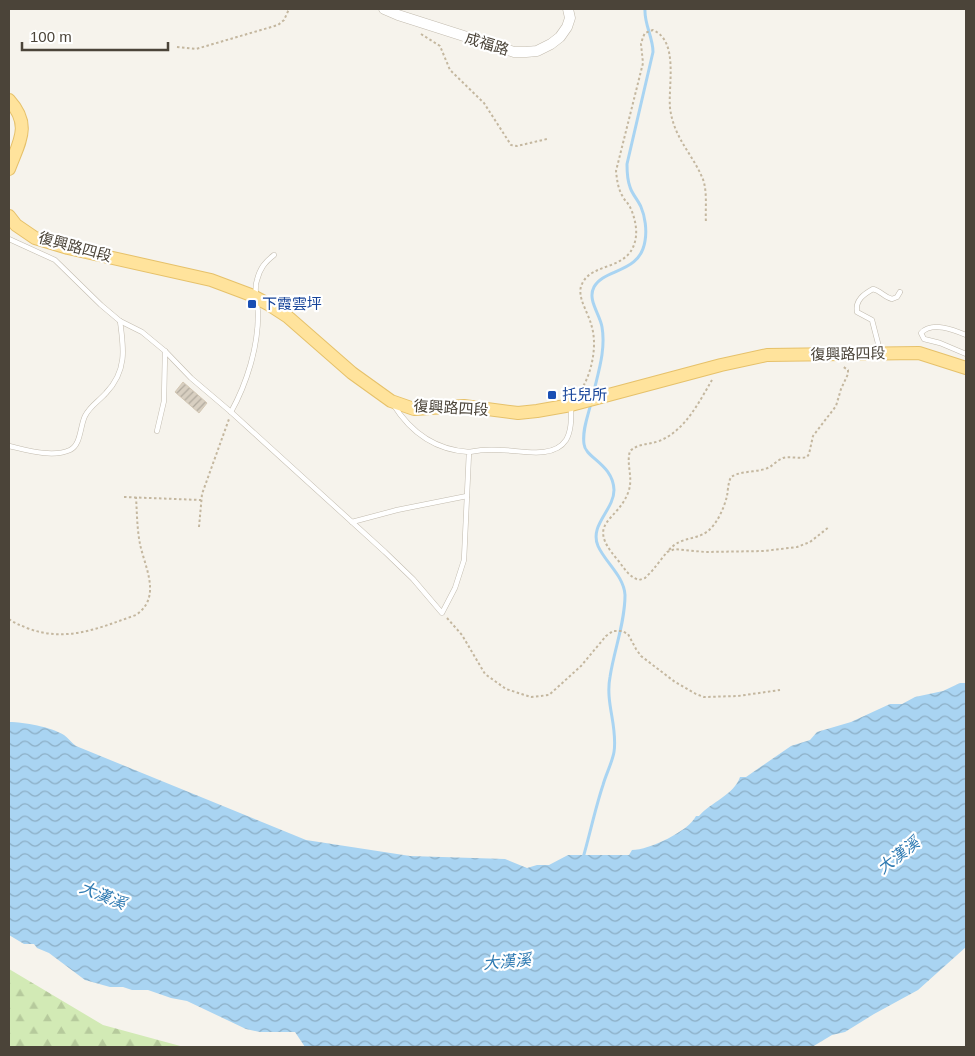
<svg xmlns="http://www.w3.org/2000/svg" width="975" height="1056" viewBox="0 0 975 1056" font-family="Helvetica,'Noto Sans TC',sans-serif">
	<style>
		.forest { fill: url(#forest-firs) }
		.water { fill: url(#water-waves) }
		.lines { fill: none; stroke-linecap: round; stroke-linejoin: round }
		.stream { stroke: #a9d4f2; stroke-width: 3 }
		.building { fill: url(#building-hatch); stroke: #d3c7b4 }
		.service-casing { stroke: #c2bbae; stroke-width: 5.5 }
		.tertiary-casing { stroke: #c2bbae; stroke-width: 11 }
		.primary-casing { stroke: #e6c16a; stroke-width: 14 }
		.path { stroke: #c4b79f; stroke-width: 2; stroke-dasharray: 2.5 2.5; stroke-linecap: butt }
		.service { stroke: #fff; stroke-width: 4.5 }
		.tertiary { stroke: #fff; stroke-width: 10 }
		.primary { stroke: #ffe39c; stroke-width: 12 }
		.transit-dot { fill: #1a4fb4; stroke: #fff; stroke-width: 2 }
		.labels { text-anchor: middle; stroke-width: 4.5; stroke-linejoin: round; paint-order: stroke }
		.street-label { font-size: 15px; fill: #4b4439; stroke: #fff }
		.transit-label { font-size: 15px; fill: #164399; stroke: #fff; text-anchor: start }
		.water-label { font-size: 16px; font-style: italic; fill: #2e7ab2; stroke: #fff }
	</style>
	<defs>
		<pattern id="forest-firs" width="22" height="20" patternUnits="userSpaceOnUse" patternTransform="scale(1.25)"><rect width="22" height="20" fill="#d2eab5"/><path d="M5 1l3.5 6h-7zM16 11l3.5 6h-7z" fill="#b6ca9c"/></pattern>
		<pattern id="water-waves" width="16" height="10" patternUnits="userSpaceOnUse" patternTransform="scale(1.25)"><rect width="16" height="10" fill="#a9d4f2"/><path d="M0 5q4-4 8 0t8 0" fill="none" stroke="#8caec5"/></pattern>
		<pattern id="building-hatch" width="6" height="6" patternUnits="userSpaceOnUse" patternTransform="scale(1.25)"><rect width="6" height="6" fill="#d8cfc1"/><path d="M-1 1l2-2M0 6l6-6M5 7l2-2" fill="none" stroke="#b1aa9e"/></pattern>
	</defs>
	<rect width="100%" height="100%" fill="#f6f3ec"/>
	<!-- forest -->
	<path class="forest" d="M 9,969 L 103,1025 L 184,1047 L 9,1047 Z"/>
	<!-- water -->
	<path class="water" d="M 960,683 L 966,683 L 966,947 L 918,990 L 874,1014 L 845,1032 L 832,1035 L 812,1047 L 305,1047 L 295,1032 L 260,1032 L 246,1029 L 187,1001 L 171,998 L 148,990 L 132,990 L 123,987 L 110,987 L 85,980 L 49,953 L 37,948 L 34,944 L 24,944 L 9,935 L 9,722 C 24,722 51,727 64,735 C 68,738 72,743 76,746 L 306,840 L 410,856 L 505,859 L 527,868 L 537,865 L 549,865 L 568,855 L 629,855 L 632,850 C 649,850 689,831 696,816 L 699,816 C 711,802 734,795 740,777 L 746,777 L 791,746 L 810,740 L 817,732 L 851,722 L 890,704 L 902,704 L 915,697 L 943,691 Z"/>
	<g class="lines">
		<!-- stream -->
		<g class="stream">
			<path d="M 593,395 C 598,373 606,350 602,327 C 600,314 587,300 594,287 C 604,268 640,274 645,241 C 647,230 645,216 641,207 C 638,200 632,194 630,187 C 627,179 627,172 627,164 L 653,52 C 653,37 644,24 645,9"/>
			<path d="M 583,858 C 590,834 595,809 603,785 C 606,774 612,763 614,752 C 618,727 605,703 610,677 C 614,650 625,623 625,595 C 624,576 605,562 598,546 C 589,525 614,510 614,490 C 613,464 585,458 584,444 C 582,430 588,416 591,403"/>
		</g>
	</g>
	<!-- building -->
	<path class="building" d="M 183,382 L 207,403 L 199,413 L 175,392 Z"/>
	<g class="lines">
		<!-- service casing -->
		<g class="service-casing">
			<g id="service">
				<path d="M 9,239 L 55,260 L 101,305 L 120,321 L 142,332 L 165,351 L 191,378 L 231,412 L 385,552 L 413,579 L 442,613 L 455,588 L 464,560 L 469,452 C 435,450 411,433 393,404"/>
				<path d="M 966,335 C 954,330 932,321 921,333 L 924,339 L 940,343 L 966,354"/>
				<path d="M 880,351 L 872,320 L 857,312 C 855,300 864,294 873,289 C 881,291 884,297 892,299 L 897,297 L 900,292"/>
				<path d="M 231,412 C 247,383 258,347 258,315 C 258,304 253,290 257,280 C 260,268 265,262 274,255"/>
				<path d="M 157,431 L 164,401 L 165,351"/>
				<path d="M 9,446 C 27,450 52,458 70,450 C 81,445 80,426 85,416 C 90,406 99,401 106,393 C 127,371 124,349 120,321"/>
				<path d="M 469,452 C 479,450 489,449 500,450 C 519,450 553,460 566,440 C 572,430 571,417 571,406"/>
				<path d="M 352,522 L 397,510 L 467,496"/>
			</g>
		</g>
		<!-- tertiary casing -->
		<g class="tertiary-casing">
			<path id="tertiary" d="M 384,9 L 398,15 L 514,52 L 526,52 L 537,51 L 551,44 L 560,37 L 567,27 L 570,18 L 568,9"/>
		</g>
		<!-- primary casing -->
		<g class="primary-casing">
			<g id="primary">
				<path d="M 9,100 C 32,125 19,142 9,169"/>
				<path d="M 9,216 L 16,225 L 35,238 L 68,248 L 211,280 L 251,295 L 268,304 L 288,317 L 352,373 L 391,401 L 414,409 L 464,406 L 518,413 L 537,411 L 571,405 L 721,365 L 767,355 L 919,353 L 966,368"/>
			</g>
		</g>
		<!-- path -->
		<g class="path">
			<path d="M 421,34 L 440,46 L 450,70 L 484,103 L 511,145 L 517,146 L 547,139"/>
			<path d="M 177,47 L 196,49 L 278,25 L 284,20 L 289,9"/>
			<path d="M 712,380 C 699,402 685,431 659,441 C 648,445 639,443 630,451 C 626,464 633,476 629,490 C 619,522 584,521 617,559 C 624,568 629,577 639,580 L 645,578 L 652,571 L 667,552 L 675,549 L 705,552 L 764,551 L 797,547 L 810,542 L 829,527"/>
			<path d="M 581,390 C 592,373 598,344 591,324 C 588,312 576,296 582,284 C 592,261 632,272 636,236 C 637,227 634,215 630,207 C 628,203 625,201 623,197 C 618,189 617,180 616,171 L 643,63 L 641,44 L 643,37 L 645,33 L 653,30 C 679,41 668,85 670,108 C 674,138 691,152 702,177 C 708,190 705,209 706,223"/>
			<path d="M 124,497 L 201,500"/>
			<path d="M 199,527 L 202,494 L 229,419"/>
			<path d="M 669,550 C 681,536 695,541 708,531 C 717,524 724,508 727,496 C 728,490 728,483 731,477 C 742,470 758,473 770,467 C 774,464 778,460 783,458 C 790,456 799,459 807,457 L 809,454 L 813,436 L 836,406 L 841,389 L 848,374 L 848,370 L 842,366"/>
			<path d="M 447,618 L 462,635 L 485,674 L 506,689 L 531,697 L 549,695 L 581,666 L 606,636 L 613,631 L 622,631 L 628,634 L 636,649 L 641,656 L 675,682 L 696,694 L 704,697 L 738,696 L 780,690"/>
			<path d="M 9,619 C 14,623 20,625 27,628 C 66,643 99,628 136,615 C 162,597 145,568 140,544 C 137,529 137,513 136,497"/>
		</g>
		<!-- service -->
		<use href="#service" class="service"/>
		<!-- tertiary -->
		<use href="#tertiary" class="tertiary"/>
		<!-- primary -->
		<use href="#primary" class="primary"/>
	</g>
	<!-- markers -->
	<g class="transit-dot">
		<rect x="247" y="299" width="10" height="10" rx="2.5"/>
		<rect x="547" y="390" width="10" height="10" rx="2.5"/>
	</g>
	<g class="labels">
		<!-- street labels -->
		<g class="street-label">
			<text transform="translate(487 44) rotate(17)" y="5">成福路</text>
			<text transform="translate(75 247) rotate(15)" y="5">復興路四段</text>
			<text transform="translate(848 354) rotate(-1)" y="5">復興路四段</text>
			<text transform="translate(451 408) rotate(3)" y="5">復興路四段</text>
		</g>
		<!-- transit labels -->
		<g class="transit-label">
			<text x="262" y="309">下霞雲坪</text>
			<text x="562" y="400">托兒所</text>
		</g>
		<!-- water labels -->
		<g class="water-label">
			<text transform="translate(898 855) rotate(-38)" y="6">大漢溪</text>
			<text transform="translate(103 895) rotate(22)" y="6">大漢溪</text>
			<text transform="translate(507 961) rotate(-5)" y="6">大漢溪</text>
		</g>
	</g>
	<!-- border -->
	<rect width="975" height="1056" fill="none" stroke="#4b4439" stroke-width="20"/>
	<!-- scale -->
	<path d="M22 42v8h146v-8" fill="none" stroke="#4b4439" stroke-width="2.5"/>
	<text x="30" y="42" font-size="15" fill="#4b4439" stroke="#ffffff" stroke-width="4" paint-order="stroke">100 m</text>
</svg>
